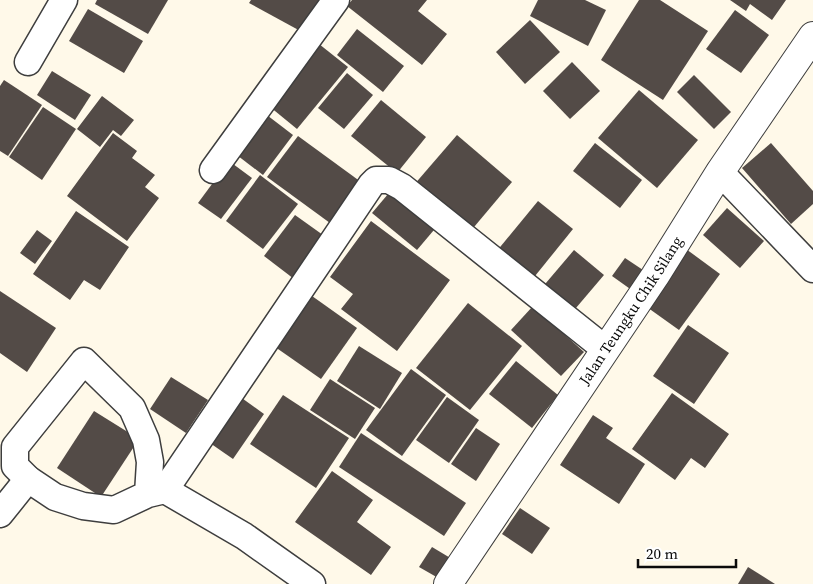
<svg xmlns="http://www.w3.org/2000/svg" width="813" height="584" viewBox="0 0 813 584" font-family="'Source Serif 4',serif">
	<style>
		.building { fill: #534b47 }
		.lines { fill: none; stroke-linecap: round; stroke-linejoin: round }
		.minor-casing { stroke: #3e3e3e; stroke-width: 29 }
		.tertiary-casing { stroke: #3e3e3e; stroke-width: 30 }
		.minor { stroke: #fff; stroke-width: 26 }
		.tertiary { stroke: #fff; stroke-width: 28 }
		.labels { text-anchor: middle; stroke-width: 5; stroke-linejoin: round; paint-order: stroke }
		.street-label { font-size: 15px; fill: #0b0b0b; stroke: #fff }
	</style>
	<rect width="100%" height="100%" fill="#fff9e9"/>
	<!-- building -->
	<g class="building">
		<path d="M 97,0 L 168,0 L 148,34 L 95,4 Z"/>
		<path d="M 251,0 L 322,0 L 304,33 L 249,3 Z"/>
		<path d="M 352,0 L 427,0 L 418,11 L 447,34 L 422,65 L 347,6 Z"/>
		<path d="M 538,0 L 585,0 L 606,10 L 588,46 L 530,16 Z"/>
		<path d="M 639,0 L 660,0 L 708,31 L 663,100 L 601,60 Z"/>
		<path d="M 730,0 L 786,0 L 772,20 L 750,4 L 746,11 Z"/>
		<path d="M 88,9 L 143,41 L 124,73 L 69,41 Z"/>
		<path d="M 735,10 L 769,35 L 741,73 L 706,49 Z"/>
		<path d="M 530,20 L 560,52 L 525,84 L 496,52 Z"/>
		<path d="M 357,29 L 404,66 L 383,92 L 337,55 Z"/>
		<path d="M 314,40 L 348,67 L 297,129 L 264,102 Z"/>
		<path d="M 572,62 L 600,91 L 570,119 L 543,91 Z"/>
		<path d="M 52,71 L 91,95 L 75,120 L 37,95 Z"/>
		<path d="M 347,73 L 373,95 L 344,129 L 318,108 Z"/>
		<path d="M 694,75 L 731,112 L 714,129 L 677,92 Z"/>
		<path d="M 4,80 L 42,105 L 8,156 L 0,151 L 0,86 Z"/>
		<path d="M 639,90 L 698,140 L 657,188 L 598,138 Z"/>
		<path d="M 102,96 L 134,120 L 121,136 L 113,130 L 100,147 L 77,129 Z"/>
		<path d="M 381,100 L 426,137 L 397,173 L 351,136 Z"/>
		<path d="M 43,107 L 76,129 L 42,180 L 9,157 Z"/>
		<path d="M 259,109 L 293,135 L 263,175 L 229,149 Z"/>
		<path d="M 113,133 L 137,151 L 132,158 L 155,175 L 145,187 L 159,198 L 127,241 L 67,196 Z"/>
		<path d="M 457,135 L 512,182 L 469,233 L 413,186 Z"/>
		<path d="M 298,136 L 361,182 L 330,223 L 267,177 Z"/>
		<path d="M 595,143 L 642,180 L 620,208 L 573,171 Z"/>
		<path d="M 771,143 L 813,191 L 813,204 L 791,224 L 742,168 Z"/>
		<path d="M 229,161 L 252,178 L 221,219 L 198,203 Z"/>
		<path d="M 260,175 L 298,204 L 263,249 L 226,221 Z"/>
		<path d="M 394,187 L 439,224 L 417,250 L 372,213 Z"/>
		<path d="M 538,201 L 573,229 L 531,281 L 496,252 Z"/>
		<path d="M 727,208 L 764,241 L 740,268 L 703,235 Z"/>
		<path d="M 76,211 L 129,247 L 100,290 L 84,280 L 70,300 L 33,274 Z"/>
		<path d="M 295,215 L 330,240 L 298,282 L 264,256 Z"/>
		<path d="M 371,221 L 450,280 L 397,351 L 341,309 L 353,294 L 330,277 Z"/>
		<path d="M 37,230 L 52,241 L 35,264 L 20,253 Z"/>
		<path d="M 686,249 L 720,274 L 679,330 L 644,305 Z"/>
		<path d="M 574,250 L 604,275 L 570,315 L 540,290 Z"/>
		<path d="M 625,258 L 646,272 L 633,291 L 612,276 Z"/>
		<path d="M 0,291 L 56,328 L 27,372 L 0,353 Z"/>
		<path d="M 305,291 L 357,328 L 321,379 L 268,342 Z"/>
		<path d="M 468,303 L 522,346 L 470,410 L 416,368 Z"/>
		<path d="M 533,306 L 584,352 L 561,376 L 511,330 Z"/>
		<path d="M 688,325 L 729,353 L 694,404 L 653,376 Z"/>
		<path d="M 359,346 L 402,373 L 380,409 L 337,381 Z"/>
		<path d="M 516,361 L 558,395 L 532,428 L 489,394 Z"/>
		<path d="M 411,369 L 446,395 L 402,456 L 366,430 Z"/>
		<path d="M 171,377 L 208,400 L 186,433 L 150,409 Z"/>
		<path d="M 330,379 L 375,408 L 355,439 L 310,410 Z"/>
		<path d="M 672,393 L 729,434 L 705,468 L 691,458 L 675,480 L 632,449 Z"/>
		<path d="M 283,395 L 349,438 L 316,488 L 250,444 Z"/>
		<path d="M 239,396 L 264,414 L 233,459 L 207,441 Z"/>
		<path d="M 447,397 L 479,420 L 449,463 L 416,440 Z"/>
		<path d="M 94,411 L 139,439 L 101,497 L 57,468 Z"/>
		<path d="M 593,415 L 613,428 L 606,438 L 645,464 L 619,504 L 560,465 Z"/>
		<path d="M 476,428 L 500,444 L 476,481 L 451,464 Z"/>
		<path d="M 361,433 L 466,503 L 444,536 L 339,467 Z"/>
		<path d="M 332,471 L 373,500 L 357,522 L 391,547 L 371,575 L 295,522 Z"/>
		<path d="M 520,508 L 550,528 L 532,554 L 502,534 Z"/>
		<path d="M 432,547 L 452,559 L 440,579 L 419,567 Z"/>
		<path d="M 748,567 L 775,584 L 738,584 Z"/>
	</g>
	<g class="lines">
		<!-- minor casing -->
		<g class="minor-casing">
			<g id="minor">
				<path d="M 28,62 L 64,0"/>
				<path d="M 213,170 L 336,0"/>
				<path d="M 720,172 L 813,269"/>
				<path d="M 165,490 L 371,185 L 376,180 L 389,180 L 402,187 L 605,349"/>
				<path d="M 148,494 L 150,462 L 146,440 L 132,408 L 84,361 L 15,447 L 15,466 L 28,479 L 55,497 L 83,506 L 114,510 L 148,494 L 165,490 L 244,536 L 312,584"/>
				<path d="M 0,514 L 28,479"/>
			</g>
		</g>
		<!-- tertiary casing -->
		<g class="tertiary-casing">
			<g id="tertiary">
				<path id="s1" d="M 448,584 L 655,276 L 720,172 L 813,36"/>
			</g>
		</g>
		<!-- minor -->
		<use href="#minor" class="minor"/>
		<!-- tertiary -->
		<use href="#tertiary" class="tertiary"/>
	</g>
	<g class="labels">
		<!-- street labels -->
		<g class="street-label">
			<text dy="5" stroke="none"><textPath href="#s1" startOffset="329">Jalan Teungku Chik Silang</textPath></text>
		</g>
	</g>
	<!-- scale -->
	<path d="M638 559v8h98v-8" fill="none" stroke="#0b0b0b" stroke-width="2.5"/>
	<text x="646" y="559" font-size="15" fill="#0b0b0b" stroke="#ffffff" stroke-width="4" paint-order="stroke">20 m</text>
</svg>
